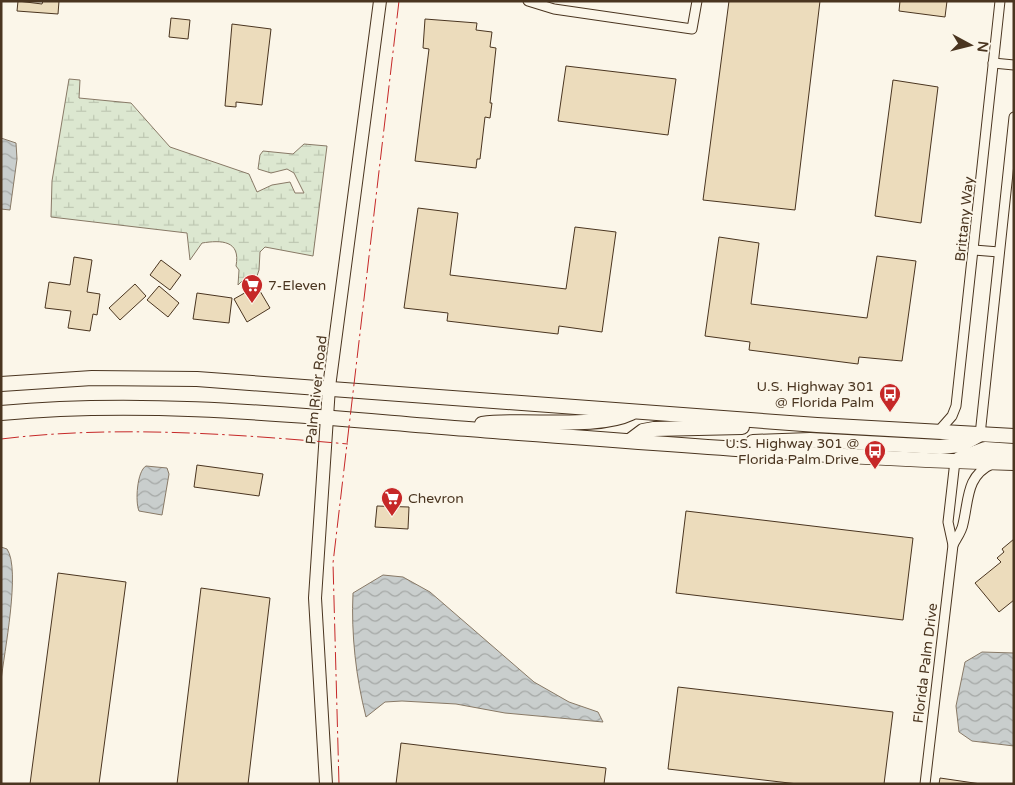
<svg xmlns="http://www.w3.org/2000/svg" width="1015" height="785" viewBox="0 0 1015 785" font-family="'Varela Round',sans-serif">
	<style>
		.wetland { fill: url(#wetland-marsh); stroke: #887966 }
		.water { fill: url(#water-waves); stroke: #887966 }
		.building { fill: #ecdcbc; stroke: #4a3520 }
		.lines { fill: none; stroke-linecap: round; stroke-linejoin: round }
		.street-casing { stroke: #4a3520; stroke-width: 11 }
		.secondary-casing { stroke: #4a3520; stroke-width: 14 }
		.primary-casing { stroke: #4a3520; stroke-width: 16 }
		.street { stroke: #fbf6e9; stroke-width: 9 }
		.secondary { stroke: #fbf6e9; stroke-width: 12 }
		.primary { stroke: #fbf6e9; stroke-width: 14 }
		.power { stroke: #c62828; stroke-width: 1; stroke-dasharray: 18 4 2.5 4; stroke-linecap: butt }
		.labels { text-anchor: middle; stroke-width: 4; stroke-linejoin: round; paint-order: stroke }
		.street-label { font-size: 14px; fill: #4a3520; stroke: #fbf6e9 }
		.poi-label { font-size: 14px; fill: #4a3520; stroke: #fbf6e9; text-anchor: start }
	</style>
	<defs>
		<pattern id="wetland-marsh" width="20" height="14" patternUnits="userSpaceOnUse" patternTransform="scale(1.25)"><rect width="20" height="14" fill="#dce7d0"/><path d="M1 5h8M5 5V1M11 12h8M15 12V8" fill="none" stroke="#bec7b2"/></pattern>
		<pattern id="water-waves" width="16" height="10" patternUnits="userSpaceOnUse" patternTransform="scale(1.25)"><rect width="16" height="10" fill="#c9cecd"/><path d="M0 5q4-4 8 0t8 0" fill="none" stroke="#a5a8a6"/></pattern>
	</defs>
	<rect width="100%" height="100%" fill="#fbf6e9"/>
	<!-- wetland -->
	<path class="wetland" d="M 69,79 L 80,80 L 79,98 L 131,103 L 170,147 L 249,174 L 257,192 L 272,185 L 290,182 L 295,193 L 304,193 L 294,173 L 287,169 L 271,173 L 258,169 L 260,155 L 263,151 L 293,154 L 304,144 L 327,146 L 313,256 L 265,247 L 260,252 L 259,270 L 256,279 L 246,277 L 238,285 L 239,270 L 236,266 C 241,240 221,240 202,243 L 190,260 L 187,233 L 51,217 L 52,181 Z"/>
	<!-- water -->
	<g class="water">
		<path d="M 1,138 L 16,143 L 17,159 L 10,210 L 1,209 Z"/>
		<path d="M 146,466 L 167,468 L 169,474 L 162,515 L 139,511 C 135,502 137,471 146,466 Z"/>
		<path d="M 1,547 L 7,549 C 21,569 4,653 1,681 Z"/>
		<path d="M 383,575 L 403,577 L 430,592 L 534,682 L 569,702 L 598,712 L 603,722 L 505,713 L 456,704 L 402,701 L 385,702 L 366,717 C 356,678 351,634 353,593 Z"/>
		<path d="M 982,652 L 1014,653 L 1014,746 L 972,741 L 959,732 L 956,706 L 965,662 Z"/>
	</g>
	<!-- building -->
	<g class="building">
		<path d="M 18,1 L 42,4 L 43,1 L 59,1 L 58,14 L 17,11 Z"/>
		<path d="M 729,1 L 820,1 L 795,210 L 703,200 Z"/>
		<path d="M 900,1 L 947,1 L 945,17 L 899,11 Z"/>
		<path d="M 171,18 L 190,20 L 188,39 L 169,37 Z"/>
		<path d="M 425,19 L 477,23 L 476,30 L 492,32 L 490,47 L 496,48 L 490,103 L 492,103 L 490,118 L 485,117 L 480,159 L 477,159 L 476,168 L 415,161 L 429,49 L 423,48 Z"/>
		<path d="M 232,24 L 271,29 L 262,105 L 236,102 L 236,107 L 225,106 Z"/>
		<path d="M 566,66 L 676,79 L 668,135 L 558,121 Z"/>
		<path d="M 893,80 L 938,87 L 921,223 L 875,216 Z"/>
		<path d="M 418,208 L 458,213 L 450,275 L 566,289 L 575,227 L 616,232 L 602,332 L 559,326 L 558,334 L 447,321 L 448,313 L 404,308 Z"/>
		<path d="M 719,237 L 759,243 L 751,304 L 867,318 L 877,256 L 916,261 L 902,361 L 859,357 L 858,364 L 749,350 L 750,342 L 705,336 Z"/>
		<path d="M 74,257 L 92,260 L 87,292 L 100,294 L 97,315 L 93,314 L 90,331 L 68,328 L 71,311 L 45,308 L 49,282 L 70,285 Z"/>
		<path d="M 161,260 L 181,275 L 170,290 L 150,275 Z"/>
		<path d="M 135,284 L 146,296 L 120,320 L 109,308 Z"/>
		<path d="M 159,286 L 179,303 L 168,317 L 147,300 Z"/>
		<path d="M 257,286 L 270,308 L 247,322 L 234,299 Z"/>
		<path d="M 197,293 L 232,298 L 229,323 L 193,319 Z"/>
		<path d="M 197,465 L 263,474 L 259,496 L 194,487 Z"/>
		<path d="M 377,506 L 409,507 L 408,529 L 375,527 Z"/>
		<path d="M 686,511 L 913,538 L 903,620 L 676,593 Z"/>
		<path d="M 1014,539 L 1014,600 L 999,612 L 975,583 L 1001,562 L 997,558 L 1004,552 L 1002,549 Z"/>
		<path d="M 58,573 L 126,582 L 99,784 L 30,784 Z"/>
		<path d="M 201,588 L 270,598 L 248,784 L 177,784 Z"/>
		<path d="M 678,687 L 893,712 L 884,784 L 798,784 L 668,769 Z"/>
		<path d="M 401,743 L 606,768 L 604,784 L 396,784 Z"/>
		<path d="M 940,778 L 981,784 L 939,784 Z"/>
	</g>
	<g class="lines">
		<!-- street casing -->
		<g class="street-casing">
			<g id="street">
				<path d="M 528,1 L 554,9 L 692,29 L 697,1"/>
				<path d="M 993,63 L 1014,65"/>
				<path d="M 974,250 L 999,252"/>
				<path d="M 937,433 L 952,416 L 956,406 L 1000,1"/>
				<path d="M 980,435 L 1014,117"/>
				<path d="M 953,545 C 956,539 962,531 963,524 C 969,499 966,476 992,464"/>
				<path d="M 925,784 L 953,545 L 948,522 L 955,461"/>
			</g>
		</g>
		<!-- secondary casing -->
		<g class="secondary-casing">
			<path id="secondary" d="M 326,784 L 315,598 L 329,387 L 380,1"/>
		</g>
		<!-- primary casing -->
		<g class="primary-casing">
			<g id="primary">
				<path d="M 1,384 L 92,378 L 197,379 L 817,425 L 1014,436"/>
				<path d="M 1,413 C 153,399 303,416 454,428 C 640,442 827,458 1014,463"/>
				<path d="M 482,424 C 524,418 596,430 631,413"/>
				<path d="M 631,440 L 643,431 L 654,429 L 742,427"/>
				<path d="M 753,442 L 810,440 L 940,447 L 961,445 L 979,435"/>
				<path d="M 959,459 L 985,449 L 1014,451"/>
			</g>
		</g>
		<!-- street -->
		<use href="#street" class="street"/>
		<!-- secondary -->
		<use href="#secondary" class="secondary"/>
		<!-- primary -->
		<use href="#primary" class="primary"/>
		<!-- power -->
		<g class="power">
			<path d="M 1,439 C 116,425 233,434 348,444"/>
			<path d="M 339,784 L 333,563 L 399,1"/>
		</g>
	</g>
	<!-- icons -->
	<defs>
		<g id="supermarket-pin" transform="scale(1.125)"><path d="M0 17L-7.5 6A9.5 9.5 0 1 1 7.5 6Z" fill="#c62828" stroke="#fbf6e9"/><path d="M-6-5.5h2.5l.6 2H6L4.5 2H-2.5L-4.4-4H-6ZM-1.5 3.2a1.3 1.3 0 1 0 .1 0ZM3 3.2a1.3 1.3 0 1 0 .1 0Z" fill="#fff"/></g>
		<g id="bus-pin" transform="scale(1.125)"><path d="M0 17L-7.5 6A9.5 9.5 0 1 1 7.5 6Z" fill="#c62828" stroke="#fbf6e9"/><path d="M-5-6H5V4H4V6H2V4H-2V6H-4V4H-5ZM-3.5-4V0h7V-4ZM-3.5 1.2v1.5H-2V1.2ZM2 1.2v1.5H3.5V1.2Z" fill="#fff"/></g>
	</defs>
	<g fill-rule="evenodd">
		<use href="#supermarket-pin" x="252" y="285"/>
		<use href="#bus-pin" x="890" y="394"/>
		<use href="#bus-pin" x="875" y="451"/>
		<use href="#supermarket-pin" x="392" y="498"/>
	</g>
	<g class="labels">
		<!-- street labels -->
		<g class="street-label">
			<text transform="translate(964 219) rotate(-84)" y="5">Brittany Way</text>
			<text transform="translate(316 390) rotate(-84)" y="5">Palm River Road</text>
			<text transform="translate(925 663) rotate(-83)" y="5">Florida Palm Drive</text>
		</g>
		<!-- poi labels -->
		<g class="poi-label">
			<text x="268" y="290">7-Eleven</text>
			<text x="874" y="391" text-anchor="end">U.S. Highway 301<tspan x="874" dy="16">@ Florida Palm</tspan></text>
			<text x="859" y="448" text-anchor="end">U.S. Highway 301 @<tspan x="859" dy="16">Florida Palm Drive</tspan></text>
			<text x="408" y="503">Chevron</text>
		</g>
	</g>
	<!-- border -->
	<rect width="1015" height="785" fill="none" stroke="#4a3520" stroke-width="5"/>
	<!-- north arrow -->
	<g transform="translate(970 45) rotate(97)" stroke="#fbf6e9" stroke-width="4" paint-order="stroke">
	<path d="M0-4L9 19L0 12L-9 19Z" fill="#4a3520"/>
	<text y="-8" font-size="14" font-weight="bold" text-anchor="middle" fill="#4a3520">N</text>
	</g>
</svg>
